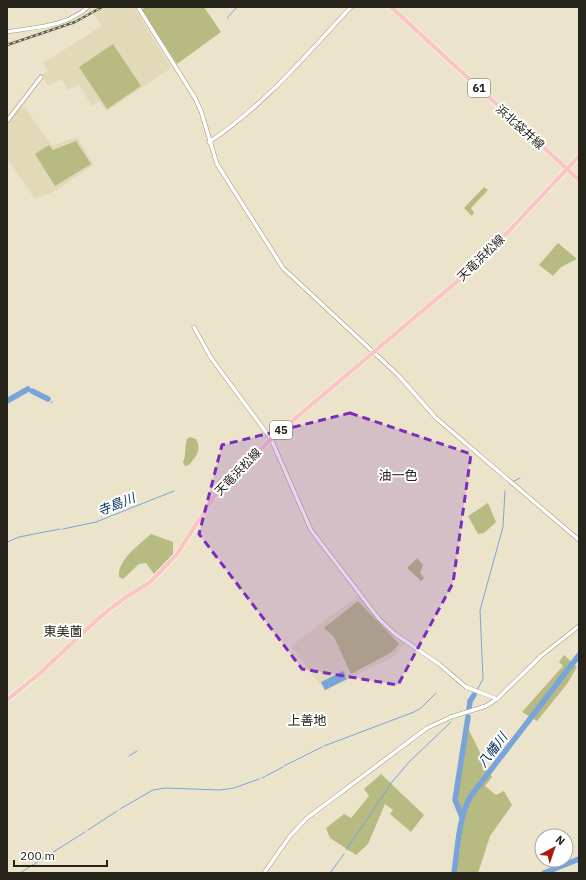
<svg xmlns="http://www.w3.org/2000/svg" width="586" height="880" viewBox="0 0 586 880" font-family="'IBM Plex Sans','Noto Sans JP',sans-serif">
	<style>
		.built { fill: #e2d9b9 }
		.green { fill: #b7bb82 }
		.water { fill: #79a4da }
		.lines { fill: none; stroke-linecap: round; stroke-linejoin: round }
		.stream { stroke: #79a4da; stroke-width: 1 }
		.river { stroke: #79a4da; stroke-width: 5.5 }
		.tertiary-casing { stroke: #9d977f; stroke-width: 4.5 }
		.primary-casing { stroke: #fff; stroke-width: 5.5 }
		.tertiary { stroke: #fff; stroke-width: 3.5 }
		.primary { stroke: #f9c6c2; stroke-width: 4.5 }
		.rail-casing { stroke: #5f5b4d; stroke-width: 2.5 }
		.rail { stroke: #fff; stroke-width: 1; stroke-dasharray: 3; stroke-linecap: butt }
		.marked { fill: #7b2cbf; fill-opacity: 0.2; stroke: #7b2cbf; stroke-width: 3; stroke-dasharray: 8 5; stroke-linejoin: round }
		.labels { text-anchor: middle; stroke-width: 4; stroke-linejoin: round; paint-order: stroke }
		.shield { fill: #fff; stroke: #67655f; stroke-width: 1 }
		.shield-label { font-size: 11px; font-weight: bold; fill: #26231a }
		.street-label { font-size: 12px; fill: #26231a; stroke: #fff }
		.neighbourhood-label { font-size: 13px; fill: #26231a; stroke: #fff }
		.water-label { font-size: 13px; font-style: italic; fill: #002d5d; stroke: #fff }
	</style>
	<rect width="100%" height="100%" fill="#ebe4ca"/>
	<!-- built -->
	<g class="built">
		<path d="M 104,7 L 134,7 L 171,68 L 107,111 L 99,101 L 92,106 L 79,84 L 68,90 L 61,79 L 48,86 L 41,75 L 48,71 L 43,63 L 102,26 L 93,13 Z"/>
		<path d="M 20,105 L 26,109 L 52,146 L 77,137 L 94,165 L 55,191 L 35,199 L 7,158 L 7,123 Z"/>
		<path d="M 359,595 L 377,619 L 392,635 L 405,644 L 395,656 L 325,691 L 291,646 Z"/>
	</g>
	<!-- green -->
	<g class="green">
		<path d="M 146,7 L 204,7 L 221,32 L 177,64 L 141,10 Z"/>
		<path d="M 113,44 L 141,86 L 107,109 L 79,67 Z"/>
		<path d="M 76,141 L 91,164 L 55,186 L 35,154 L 49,145 L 53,150 Z"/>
		<path d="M 484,187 L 488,190 L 471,208 L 474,213 L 472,216 L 464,208 Z"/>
		<path d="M 558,243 L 577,259 L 561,267 L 553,276 L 539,265 Z"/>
		<path d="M 190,437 L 196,439 C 202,450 196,457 189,465 L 185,466 L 183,462 C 187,452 184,448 187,439 Z"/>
		<path d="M 488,503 L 496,522 L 484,533 L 478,534 L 468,516 Z"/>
		<path d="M 151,534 L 173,542 L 173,556 L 154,574 L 146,563 L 139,564 L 123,579 L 119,577 C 117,560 139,545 151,534 Z"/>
		<path d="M 417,558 L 423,565 L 420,573 L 424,578 L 421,581 L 407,568 Z"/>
		<path d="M 358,601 L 399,644 L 392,652 L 351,674 L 334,637 L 324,628 Z"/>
		<path d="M 564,655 L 577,667 L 567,684 L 537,721 L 522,712 L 563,666 L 559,662 Z"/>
		<path d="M 468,728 L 492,777 L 485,786 L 496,795 L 504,791 L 512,805 L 490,836 L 478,873 L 456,873 L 462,831 L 456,801 Z"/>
		<path d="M 381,774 L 424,815 L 411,832 L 390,814 L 393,810 L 385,804 L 368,844 L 356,855 L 330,838 L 326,828 L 344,814 L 351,818 L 369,796 L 364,789 Z"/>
	</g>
	<!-- water -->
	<path class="water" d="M 343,671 L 347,679 L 325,690 L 321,682 Z"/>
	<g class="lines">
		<!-- stream -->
		<g class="stream">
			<path d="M 227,18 L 237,7"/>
			<path d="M 51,403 L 53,401"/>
			<path d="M 514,481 L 520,478"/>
			<path d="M 63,529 L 96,522 L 174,491"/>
			<path d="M 7,542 L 19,537 L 60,529"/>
			<path d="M 477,690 L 483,679 L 480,610 L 503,527 L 505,491"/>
			<path d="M 324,746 L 414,712 L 421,708 L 436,693"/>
			<path d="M 129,756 L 137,751"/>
			<path d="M 284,766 L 322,747"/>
			<path d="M 262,778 L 283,767"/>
			<path d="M 120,809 L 153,790 L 165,788 L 220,790 L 234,788 L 259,779"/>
			<path d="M 88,830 L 117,811"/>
			<path d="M 346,850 L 392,782 L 409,762 L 451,722"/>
			<path d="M 20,873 L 85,832"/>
			<path d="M 330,873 L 344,854"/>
		</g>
		<!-- river -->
		<g class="river">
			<path d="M 32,391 L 48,399"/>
			<path d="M 7,401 L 28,389"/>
			<path d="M 469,709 L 470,701 L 474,695"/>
			<path d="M 462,817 L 455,800 L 468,717"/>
			<path d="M 454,873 C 458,847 458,821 470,797 L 579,655"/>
			<path d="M 544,873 L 579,859"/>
		</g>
		<!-- tertiary casing -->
		<g class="tertiary-casing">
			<g id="tertiary">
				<path d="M 138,7 L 195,98 L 201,111 L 217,164 L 283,268 L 398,375 L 436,418 L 579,540"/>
				<path d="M 7,32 C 35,27 66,27 88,7"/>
				<path d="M 7,121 L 41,77"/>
				<path d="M 209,142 C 265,105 306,55 351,7"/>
				<path d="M 194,327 L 211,358 L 271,439 L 311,530 L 379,619 L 395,634 L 439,664 L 466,687 L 497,699"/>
				<path d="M 264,873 L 290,836 L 307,818 L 427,728 L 451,717 L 486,706 L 497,699 L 541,656 L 579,626"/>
			</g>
		</g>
		<!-- primary casing -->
		<g class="primary-casing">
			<g id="primary">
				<path d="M 391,7 L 579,180"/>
				<path d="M 7,700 L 39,674 L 100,617 L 123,599 L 149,583 L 159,573 L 177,554 L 213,498 L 271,439 L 479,263 L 579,156"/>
			</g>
		</g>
		<!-- tertiary -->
		<use href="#tertiary" class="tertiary"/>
		<!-- primary -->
		<use href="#primary" class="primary"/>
		<!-- rail casing -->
		<g class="rail-casing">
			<path id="rail" d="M 7,45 L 75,22 L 102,7"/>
		</g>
		<!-- rail -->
		<use href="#rail" class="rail"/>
	</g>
	<!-- marked area -->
	<path class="marked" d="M 350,413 L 471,454 L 453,583 L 398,685 L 302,669 L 199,534 L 222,445 Z"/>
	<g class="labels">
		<!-- shield labels -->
		<g class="shield">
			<rect x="468" y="79" width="22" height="18" rx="3"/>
			<rect x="270" y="421" width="22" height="18" rx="3"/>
		</g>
		<g class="shield-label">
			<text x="479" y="92">61</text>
			<text x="281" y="434">45</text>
		</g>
		<!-- street labels -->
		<g class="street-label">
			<text transform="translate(520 127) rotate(42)" y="4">浜北袋井線</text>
			<text transform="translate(481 258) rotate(-44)" y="4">天竜浜松線</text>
			<text transform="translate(238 472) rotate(-46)" y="4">天竜浜松線</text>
		</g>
		<!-- neighbourhood labels -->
		<g class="neighbourhood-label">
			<text x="398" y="480">油一色</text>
			<text x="63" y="636">東美薗</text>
			<text x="307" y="725">上善地</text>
		</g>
		<!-- water labels -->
		<g class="water-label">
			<text transform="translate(116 504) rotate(-22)" y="5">寺島川</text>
			<text transform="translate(492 750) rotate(-53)" y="5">八幡川</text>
		</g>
	</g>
	<!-- border -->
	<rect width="586" height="880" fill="none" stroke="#26231a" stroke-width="16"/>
	<!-- north arrow -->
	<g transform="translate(554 848) rotate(40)"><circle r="19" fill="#ffffff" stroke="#a8a7a3"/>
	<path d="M0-3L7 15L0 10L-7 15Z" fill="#ac1c0a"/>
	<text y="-6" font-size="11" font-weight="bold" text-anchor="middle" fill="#26231a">N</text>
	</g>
	<!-- scale -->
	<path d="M14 860v6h93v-6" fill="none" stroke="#26231a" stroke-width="2"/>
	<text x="20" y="860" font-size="12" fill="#26231a" stroke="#ffffff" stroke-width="3" paint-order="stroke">200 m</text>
</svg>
